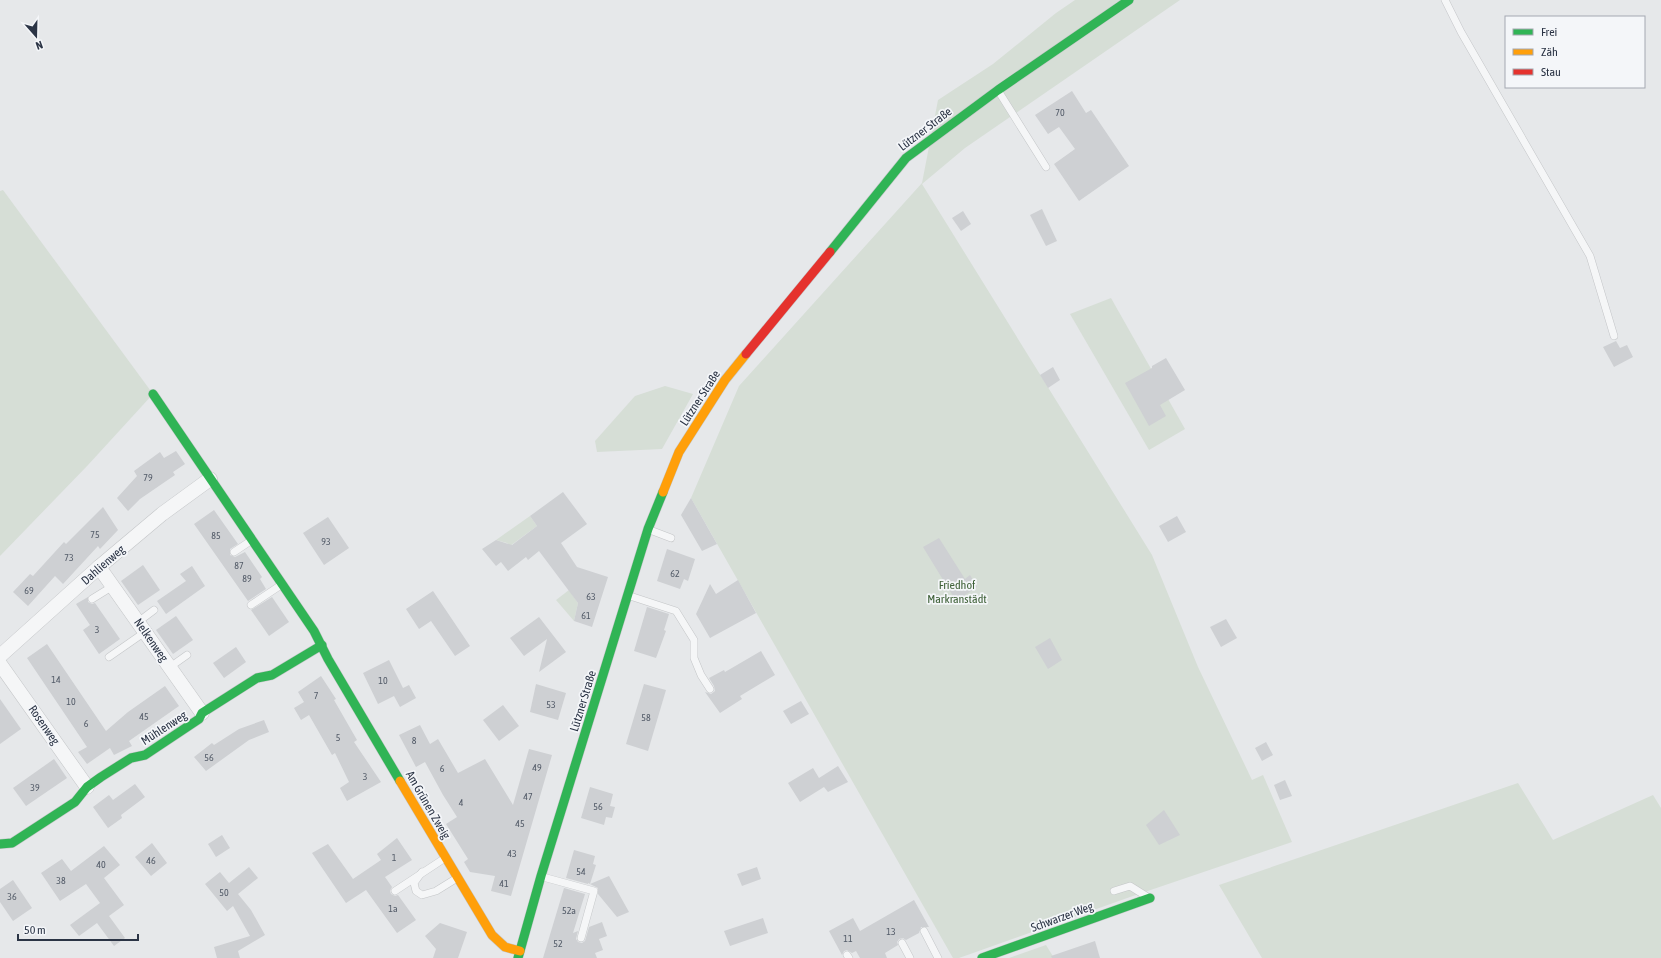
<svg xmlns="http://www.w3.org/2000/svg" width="1661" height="958" viewBox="0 0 1661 958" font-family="'Asap Condensed',sans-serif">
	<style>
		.green { fill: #d6ded6 }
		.building { fill: #ced0d3 }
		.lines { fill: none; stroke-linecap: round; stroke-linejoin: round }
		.lane-casing { stroke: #c4c6c8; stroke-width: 8 }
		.street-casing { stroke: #c4c6c8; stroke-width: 15 }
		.fast-casing { stroke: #c4c6c8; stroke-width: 10 }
		.slow-casing { stroke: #c4c6c8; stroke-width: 10 }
		.jam-casing { stroke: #c4c6c8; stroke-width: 10 }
		.lane { stroke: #f5f6f7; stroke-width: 7 }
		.street { stroke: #f5f6f7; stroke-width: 14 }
		.fast { stroke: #30b455; stroke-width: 9 }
		.slow { stroke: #ff9f0a; stroke-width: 9 }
		.jam { stroke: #e5322d; stroke-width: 9 }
		.labels { text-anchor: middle; stroke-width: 3.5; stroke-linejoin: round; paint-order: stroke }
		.number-label { font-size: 10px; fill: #545c69 }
		.street-label { font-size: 12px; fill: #2b3445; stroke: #f4f6f9 }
		.park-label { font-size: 12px; fill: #3f6138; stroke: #f4f6f9 }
	</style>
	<rect width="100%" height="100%" fill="#e6e8ea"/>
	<!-- green -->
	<g class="green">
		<path d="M 1075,0 L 1180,0 L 965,148 L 922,184 L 1152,555 L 1198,667 L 1252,780 L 1263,775 L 1292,842 L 1130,897 L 959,958 L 953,958 L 691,498 L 739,386 L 922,183 L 938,100 L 993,64 L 1056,13 Z"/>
		<path d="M 3,190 L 153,394 L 88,465 L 0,556 L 0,191 Z"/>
		<path d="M 1111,298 L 1185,429 L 1149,450 L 1070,314 Z"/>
		<path d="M 665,386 L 693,394 L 662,449 L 597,452 L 595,441 L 635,396 Z"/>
		<path d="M 530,516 L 537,526 L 510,546 L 507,543 L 496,540 Z"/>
		<path d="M 569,590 L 578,603 L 574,621 L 556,600 Z"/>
		<path d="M 1518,783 L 1553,840 L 1653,795 L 1661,808 L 1661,958 L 1262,958 L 1219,885 Z"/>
		<path d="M 1046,945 L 1054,958 L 1009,958 Z"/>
	</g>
	<!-- building -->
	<g class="building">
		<path d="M 1072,91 L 1086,113 L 1091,110 L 1129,166 L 1079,201 L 1054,164 L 1075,149 L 1059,127 L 1048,134 L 1035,115 Z"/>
		<path d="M 1042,209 L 1057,241 L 1046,246 L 1030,215 Z"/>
		<path d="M 963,211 L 971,224 L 961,231 L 952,218 Z"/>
		<path d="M 1616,341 L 1620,348 L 1627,345 L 1633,357 L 1614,367 L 1603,347 Z"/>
		<path d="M 1166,358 L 1185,390 L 1160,405 L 1166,416 L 1149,426 L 1125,383 L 1152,368 L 1152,366 Z"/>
		<path d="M 1053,367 L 1060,380 L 1048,388 L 1040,375 Z"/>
		<path d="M 176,451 L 185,464 L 173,472 L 175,475 L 140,499 L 128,511 L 117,498 L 137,476 L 134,471 L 160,452 L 164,458 Z"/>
		<path d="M 563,492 L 587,524 L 561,543 L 577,567 L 608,577 L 592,627 L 574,621 L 578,603 L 539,551 L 528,560 L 526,557 L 508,571 L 501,562 L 496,566 L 482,549 L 496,540 L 512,545 L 537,526 L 530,516 Z"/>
		<path d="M 691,498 L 717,544 L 702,551 L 681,515 Z"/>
		<path d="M 103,507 L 118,530 L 100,549 L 98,546 L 63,584 L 55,576 L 28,606 L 13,592 L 30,574 L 33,576 L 64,542 L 66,544 Z"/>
		<path d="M 214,510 L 238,544 L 230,549 L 230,555 L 235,557 L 245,552 L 262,577 L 260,579 L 266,589 L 248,601 L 194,524 Z"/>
		<path d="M 1177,516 L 1186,532 L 1168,542 L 1159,526 Z"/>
		<path d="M 328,517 L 349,548 L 324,565 L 303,533 Z"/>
		<path d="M 939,538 L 965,579 L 970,575 L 977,587 L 956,601 L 923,547 Z"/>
		<path d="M 667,549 L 695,559 L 688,581 L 684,579 L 680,589 L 657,581 Z"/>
		<path d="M 143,565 L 160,590 L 138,605 L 121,581 Z"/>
		<path d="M 192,566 L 205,586 L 166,614 L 157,601 L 186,581 L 180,574 Z"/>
		<path d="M 738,580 L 756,613 L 710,638 L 696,614 L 710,584 L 716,594 Z"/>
		<path d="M 433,591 L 470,646 L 455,656 L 431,621 L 419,629 L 406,609 Z"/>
		<path d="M 88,597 L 88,602 L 92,604 L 95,603 L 120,639 L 99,654 L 83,630 L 90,625 L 76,604 Z"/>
		<path d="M 272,597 L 289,622 L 269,636 L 251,610 Z"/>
		<path d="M 647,607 L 669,614 L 664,630 L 666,631 L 656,658 L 634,651 Z"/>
		<path d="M 176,616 L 193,640 L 173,654 L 156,630 Z"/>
		<path d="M 539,617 L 566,652 L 539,672 L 547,639 L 524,656 L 510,638 Z"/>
		<path d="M 1226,619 L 1237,638 L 1221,647 L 1210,627 Z"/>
		<path d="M 1050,638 L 1062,660 L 1048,669 L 1035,647 Z"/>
		<path d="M 47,644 L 106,731 L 128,712 L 165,686 L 179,706 L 129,741 L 132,746 L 114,755 L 110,748 L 87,764 L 78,752 L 87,747 L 27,658 Z"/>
		<path d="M 236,647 L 246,662 L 224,678 L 213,663 Z"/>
		<path d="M 761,651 L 775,675 L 740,696 L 742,699 L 720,713 L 705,692 L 711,694 L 715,691 L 714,686 L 709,678 L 724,670 L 725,672 Z"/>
		<path d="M 389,660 L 403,688 L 409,685 L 416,698 L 400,707 L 394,696 L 378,704 L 363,673 Z"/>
		<path d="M 321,676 L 336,699 L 334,700 L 357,740 L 354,742 L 381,782 L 347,801 L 340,788 L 349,782 L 335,753 L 332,755 L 309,715 L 301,720 L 294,708 L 304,702 L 298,692 Z"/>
		<path d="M 536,684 L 566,693 L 558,720 L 530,712 Z"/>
		<path d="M 644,684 L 666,690 L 648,751 L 626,744 Z"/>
		<path d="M 0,699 L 21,729 L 0,744 Z"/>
		<path d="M 801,701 L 809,714 L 791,724 L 783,711 Z"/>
		<path d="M 503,705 L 519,726 L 499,741 L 483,720 Z"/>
		<path d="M 264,720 L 269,732 L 249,740 L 206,771 L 194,757 L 212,743 L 214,745 L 239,729 Z"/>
		<path d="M 420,725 L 430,744 L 438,739 L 458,773 L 485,759 L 513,805 L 529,749 L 552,755 L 511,896 L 491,891 L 495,876 L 470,872 L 464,862 L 468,859 L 446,824 L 457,817 L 443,795 L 425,762 L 416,767 L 399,735 Z"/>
		<path d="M 1266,742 L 1273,755 L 1262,761 L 1255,748 Z"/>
		<path d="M 54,759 L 67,778 L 26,806 L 13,788 Z"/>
		<path d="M 838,766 L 848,782 L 828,792 L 824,787 L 800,802 L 788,783 L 813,768 L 819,778 Z"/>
		<path d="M 1285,780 L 1292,796 L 1280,800 L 1274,785 Z"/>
		<path d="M 135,784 L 145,797 L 121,815 L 122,818 L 108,828 L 93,807 L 109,795 L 113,800 Z"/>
		<path d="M 590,787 L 613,794 L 610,806 L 615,807 L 612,818 L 606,817 L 604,825 L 581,818 Z"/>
		<path d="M 1164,810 L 1180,835 L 1159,845 L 1146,825 Z"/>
		<path d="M 222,835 L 230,848 L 216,857 L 208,844 Z"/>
		<path d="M 397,838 L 412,860 L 385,877 L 392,887 L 390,891 L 391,894 L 395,896 L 398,895 L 416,920 L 397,933 L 366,890 L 346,903 L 312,853 L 328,844 L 353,879 L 381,860 L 377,854 Z"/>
		<path d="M 152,843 L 167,863 L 151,876 L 135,857 Z"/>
		<path d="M 104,846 L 120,865 L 104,878 L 124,905 L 109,916 L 125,938 L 114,946 L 97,923 L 79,936 L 70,925 L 100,903 L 86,884 L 60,901 L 41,873 L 62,859 L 71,871 Z"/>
		<path d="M 574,850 L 595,856 L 593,864 L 596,865 L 590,884 L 588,883 L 588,884 L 566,878 Z"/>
		<path d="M 249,867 L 258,878 L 238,894 L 251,910 L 265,935 L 238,951 L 240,958 L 217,958 L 214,947 L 250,936 L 233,906 L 227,911 L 205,884 L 220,872 L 229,883 Z"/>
		<path d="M 757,867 L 761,879 L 742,886 L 737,874 Z"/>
		<path d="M 609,876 L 629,912 L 617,917 L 598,894 L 598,888 L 590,884 Z"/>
		<path d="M 13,880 L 32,908 L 13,921 L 0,902 L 0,889 Z"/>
		<path d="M 564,888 L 585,894 L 573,933 L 578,931 L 576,939 L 578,942 L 582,943 L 585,941 L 589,927 L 602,922 L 607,936 L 599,939 L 603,950 L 595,953 L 597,958 L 543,958 Z"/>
		<path d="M 914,900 L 929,927 L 921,927 L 919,933 L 906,940 L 903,938 L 899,939 L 897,942 L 898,945 L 885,953 L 887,958 L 860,958 L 856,951 L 852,953 L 847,950 L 844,951 L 842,955 L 829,931 L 853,918 L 860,931 Z"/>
		<path d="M 763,918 L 768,933 L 730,946 L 724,931 Z"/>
		<path d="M 440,923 L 467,932 L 458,958 L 433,958 L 436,949 L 425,936 Z"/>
		<path d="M 1095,941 L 1100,958 L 1052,958 L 1051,956 Z"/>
	</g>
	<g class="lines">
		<!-- lane casing -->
		<g class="lane-casing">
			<g id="lane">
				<path d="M 1445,0 L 1461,32 L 1590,256 L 1614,336"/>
				<path d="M 999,92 L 1046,167"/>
				<path d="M 650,530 L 671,538"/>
				<path d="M 234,552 L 252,540"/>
				<path d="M 630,596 L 676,611 L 694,640 L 694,658 L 701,675 L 710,689"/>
				<path d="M 92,599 L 113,586"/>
				<path d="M 251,605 L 281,585"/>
				<path d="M 138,622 L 154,610"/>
				<path d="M 109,657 L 145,632"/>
				<path d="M 170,667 L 187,655"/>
				<path d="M 422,872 L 414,883 L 416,891 L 422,895 L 436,891 L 457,878"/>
				<path d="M 543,877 L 594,891 L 581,938"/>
				<path d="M 395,891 L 445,858"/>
				<path d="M 1114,891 L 1130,886 L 1146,896"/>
				<path d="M 924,931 L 938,958"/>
				<path d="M 902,943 L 910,958"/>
				<path d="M 847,955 L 849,958"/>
			</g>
		</g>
		<!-- street casing -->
		<g class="street-casing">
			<g id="street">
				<path d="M 99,567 L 202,713"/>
				<path d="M 0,656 L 99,567 L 162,514 L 210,479"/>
				<path d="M 0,664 L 87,787"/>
			</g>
		</g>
		<!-- fast casing -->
		<g class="fast-casing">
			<g id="fast">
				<path d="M 830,252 L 906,158 L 998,90 L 1129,0"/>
				<path d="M 153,394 L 314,631 L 328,659 L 400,781"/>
				<path d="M 0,844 L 12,843 L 75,802 L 87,787 L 101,777 L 131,758 L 145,755 L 199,719 L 202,713 L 257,678 L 272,675 L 322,645"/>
				<path d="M 518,958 L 541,876 L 648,529 L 663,492"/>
				<path d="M 982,958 L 1150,898"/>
			</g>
		</g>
		<!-- slow casing -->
		<g class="slow-casing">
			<g id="slow">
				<path d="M 663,492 L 679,452 L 725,380 L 746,354"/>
				<path d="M 400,781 L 492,935 L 505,947 L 520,951"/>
			</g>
		</g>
		<!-- jam casing -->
		<g class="jam-casing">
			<path id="jam" d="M 746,354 L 830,252"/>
		</g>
		<!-- lane -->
		<use href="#lane" class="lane"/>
		<!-- street -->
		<use href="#street" class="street"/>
		<!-- fast -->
		<use href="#fast" class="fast"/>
		<!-- slow -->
		<use href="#slow" class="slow"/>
		<!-- jam -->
		<use href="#jam" class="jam"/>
	</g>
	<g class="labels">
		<!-- number labels -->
		<g class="number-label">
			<text x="1060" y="116">70</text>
			<text x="148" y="481">79</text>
			<text x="95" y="538">75</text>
			<text x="216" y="539">85</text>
			<text x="326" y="545">93</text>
			<text x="69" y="561">73</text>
			<text x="239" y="569">87</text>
			<text x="675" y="577">62</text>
			<text x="247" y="582">89</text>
			<text x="29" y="594">69</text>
			<text x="591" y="600">63</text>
			<text x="586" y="619">61</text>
			<text x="97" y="633">3</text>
			<text x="56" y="683">14</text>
			<text x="383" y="684">10</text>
			<text x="316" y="699">7</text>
			<text x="71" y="705">10</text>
			<text x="551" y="708">53</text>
			<text x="144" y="720">45</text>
			<text x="646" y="721">58</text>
			<text x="86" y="727">6</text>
			<text x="338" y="741">5</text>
			<text x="414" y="744">8</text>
			<text x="209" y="761">56</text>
			<text x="537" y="771">49</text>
			<text x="442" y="772">6</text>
			<text x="365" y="780">3</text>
			<text x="35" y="791">39</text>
			<text x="528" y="800">47</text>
			<text x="461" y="806">4</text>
			<text x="598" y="810">56</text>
			<text x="520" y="827">45</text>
			<text x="512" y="857">43</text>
			<text x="394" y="861">1</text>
			<text x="151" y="864">46</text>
			<text x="101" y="868">40</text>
			<text x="581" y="875">54</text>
			<text x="61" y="884">38</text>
			<text x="504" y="887">41</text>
			<text x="224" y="896">50</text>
			<text x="12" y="900">36</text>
			<text x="393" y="912">1a</text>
			<text x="569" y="914">52a</text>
			<text x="891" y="935">13</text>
			<text x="848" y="942">11</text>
			<text x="558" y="947">52</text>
		</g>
		<!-- street labels -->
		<g class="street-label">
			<text transform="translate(925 129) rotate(-37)" y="4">Lützner Straße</text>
			<text transform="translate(700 398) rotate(-57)" y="4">Lützner Straße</text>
			<text transform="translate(103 565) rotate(-41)" y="4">Dahlienweg</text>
			<text transform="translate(151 640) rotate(55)" y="4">Nelkenweg</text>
			<text transform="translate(583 701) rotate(-73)" y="4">Lützner Straße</text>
			<text transform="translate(44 725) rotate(55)" y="4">Rosenweg</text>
			<text transform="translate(164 728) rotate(-33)" y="4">Mühlenweg</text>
			<text transform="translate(428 805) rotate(60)" y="4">Am Grünen Zweig</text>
			<text transform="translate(1062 917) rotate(-20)" y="4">Schwarzer Weg</text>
		</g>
		<!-- park labels -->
		<g class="park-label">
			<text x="957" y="589">Friedhof<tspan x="957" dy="14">Markranstädt</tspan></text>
		</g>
	</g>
	<!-- legend -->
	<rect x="1505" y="16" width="140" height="72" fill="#f4f6f9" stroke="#a4a8b1"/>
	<rect x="1513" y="29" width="20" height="6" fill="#30b455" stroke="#a4a8b1"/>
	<text x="1541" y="36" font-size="12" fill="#2b3445">Frei</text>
	<rect x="1513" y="49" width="20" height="6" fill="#ff9f0a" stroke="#a4a8b1"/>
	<text x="1541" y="56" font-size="12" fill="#2b3445">Zäh</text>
	<rect x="1513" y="69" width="20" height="6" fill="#e5322d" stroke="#a4a8b1"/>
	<text x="1541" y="76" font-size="12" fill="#2b3445">Stau</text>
	<!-- north arrow -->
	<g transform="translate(36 36) rotate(160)" stroke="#f4f6f9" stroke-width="3" paint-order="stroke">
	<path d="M0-3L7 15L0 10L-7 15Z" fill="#2b3445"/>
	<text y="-6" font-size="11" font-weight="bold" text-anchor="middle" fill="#2b3445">N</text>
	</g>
	<!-- scale -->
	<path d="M18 934v6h120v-6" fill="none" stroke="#2b3445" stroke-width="2"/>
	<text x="24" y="934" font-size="12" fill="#2b3445" stroke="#f4f6f9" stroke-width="3" paint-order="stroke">50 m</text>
</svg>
